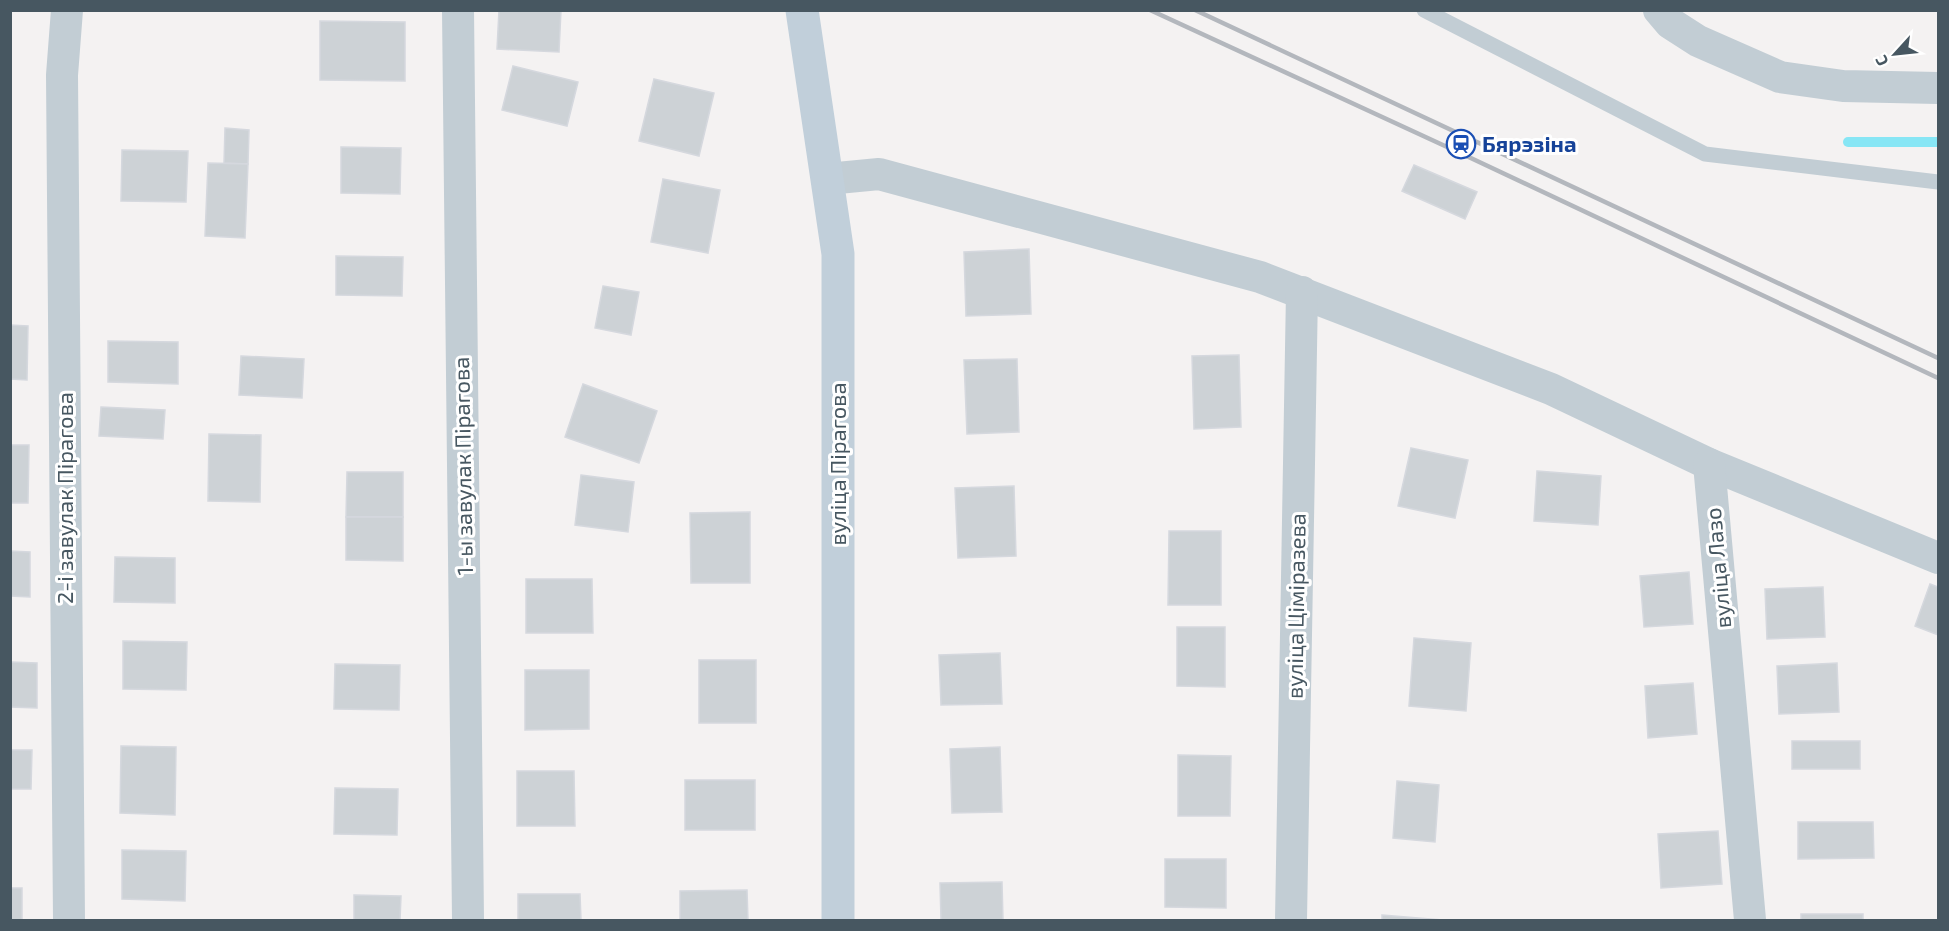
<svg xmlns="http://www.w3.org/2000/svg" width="1949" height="931" viewBox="0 0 1949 931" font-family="'Exo 2',sans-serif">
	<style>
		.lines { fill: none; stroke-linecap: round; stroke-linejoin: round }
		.stream { stroke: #87e6f5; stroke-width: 10 }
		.building { fill: #cdd2d6; stroke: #d5d8de; stroke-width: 1.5 }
		.lane { stroke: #c2cdd4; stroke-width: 15 }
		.street { stroke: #c2cdd4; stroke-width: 32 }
		.secondary { stroke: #c1cfda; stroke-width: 33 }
		.rail { stroke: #b3b7bd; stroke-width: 4.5 }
		.labels { text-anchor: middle; stroke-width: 6; stroke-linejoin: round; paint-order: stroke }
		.transit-label { font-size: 22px; font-weight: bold; fill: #164399; stroke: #fff; text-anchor: start }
		.street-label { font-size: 22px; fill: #475761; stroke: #fff }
	</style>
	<rect width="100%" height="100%" fill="#f4f2f2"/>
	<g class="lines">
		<!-- stream -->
		<path class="stream" d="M 1848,142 L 1938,142"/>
	</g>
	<!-- building -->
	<g class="building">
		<path d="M 499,10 L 561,10 L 559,52 L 497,49 Z"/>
		<path d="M 320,21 L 405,22 L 405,81 L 320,80 Z"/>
		<path d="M 513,66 L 578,82 L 567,126 L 502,110 Z"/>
		<path d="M 654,79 L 714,93 L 699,156 L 639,141 Z"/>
		<path d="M 225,128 L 249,130 L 248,164 L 224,163 Z"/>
		<path d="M 341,147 L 401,148 L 400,194 L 341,193 Z"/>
		<path d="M 122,150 L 188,151 L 186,202 L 121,201 Z"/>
		<path d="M 208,163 L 248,164 L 245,238 L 205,236 Z"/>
		<path d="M 1414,165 L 1477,192 L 1465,219 L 1402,191 Z"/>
		<path d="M 663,179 L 720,190 L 708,253 L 651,242 Z"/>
		<path d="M 1029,249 L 1031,314 L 966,316 L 964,252 Z"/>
		<path d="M 336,256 L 403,257 L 402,296 L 336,295 Z"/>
		<path d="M 603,286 L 639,292 L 631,335 L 595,328 Z"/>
		<path d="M 10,325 L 28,326 L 27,380 L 10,379 Z"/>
		<path d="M 108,341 L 178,342 L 178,384 L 108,382 Z"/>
		<path d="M 1239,355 L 1241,427 L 1194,429 L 1192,356 Z"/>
		<path d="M 241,356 L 304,359 L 302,398 L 239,395 Z"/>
		<path d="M 1017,359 L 1019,432 L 967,434 L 964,360 Z"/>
		<path d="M 583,384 L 657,411 L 639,463 L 565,437 Z"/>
		<path d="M 101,407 L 165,410 L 163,439 L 99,436 Z"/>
		<path d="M 209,434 L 261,435 L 260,502 L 208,501 Z"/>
		<path d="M 10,445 L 29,445 L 28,503 L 10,503 Z"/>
		<path d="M 1411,448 L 1468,460 L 1455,518 L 1398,506 Z"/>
		<path d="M 1537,471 L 1601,476 L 1598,525 L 1534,521 Z"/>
		<path d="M 347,472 L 403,472 L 403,517 L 346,517 Z"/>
		<path d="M 581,475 L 634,482 L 628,532 L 575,525 Z"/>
		<path d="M 1014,486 L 1016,556 L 958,558 L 955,488 Z"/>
		<path d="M 750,512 L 750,583 L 691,583 L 690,513 Z"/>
		<path d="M 346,517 L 403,517 L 403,561 L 346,560 Z"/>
		<path d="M 1169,531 L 1221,531 L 1221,605 L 1168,605 Z"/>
		<path d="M 10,551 L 30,552 L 30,597 L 10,596 Z"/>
		<path d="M 115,557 L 175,558 L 175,603 L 114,602 Z"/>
		<path d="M 1689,572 L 1693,624 L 1644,627 L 1640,576 Z"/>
		<path d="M 526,579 L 592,579 L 593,633 L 526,633 Z"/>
		<path d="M 1930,584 L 1938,587 L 1938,635 L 1915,626 Z"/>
		<path d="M 1823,587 L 1825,637 L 1767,639 L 1765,589 Z"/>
		<path d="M 1177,627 L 1225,627 L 1225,687 L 1177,686 Z"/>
		<path d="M 1414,638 L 1471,643 L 1466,711 L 1409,706 Z"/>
		<path d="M 123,641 L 187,642 L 186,690 L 123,689 Z"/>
		<path d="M 1000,653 L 1002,704 L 941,705 L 939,655 Z"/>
		<rect x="699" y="660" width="57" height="63"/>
		<path d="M 10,662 L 37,663 L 37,708 L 10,707 Z"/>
		<path d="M 1837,663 L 1839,712 L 1779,714 L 1777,666 Z"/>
		<path d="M 335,664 L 400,665 L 399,710 L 334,709 Z"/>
		<path d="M 525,670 L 589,670 L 589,729 L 525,730 Z"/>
		<path d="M 1693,683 L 1697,734 L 1648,738 L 1645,686 Z"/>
		<rect x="1792" y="741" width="68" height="28"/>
		<path d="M 121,746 L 176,747 L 175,815 L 120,813 Z"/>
		<path d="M 1000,747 L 1002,812 L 952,813 L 950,749 Z"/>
		<path d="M 10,750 L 32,750 L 31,789 L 10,789 Z"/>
		<path d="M 1178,755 L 1231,756 L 1230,816 L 1178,816 Z"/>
		<path d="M 517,771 L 574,771 L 575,826 L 517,826 Z"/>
		<rect x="685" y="780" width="70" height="50"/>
		<path d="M 1397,781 L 1439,785 L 1435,842 L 1393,838 Z"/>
		<path d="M 335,788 L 398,789 L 397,835 L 334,834 Z"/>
		<path d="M 1798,822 L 1873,822 L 1874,858 L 1798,859 Z"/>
		<path d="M 1718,831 L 1722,884 L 1661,888 L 1658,834 Z"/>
		<path d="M 122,850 L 186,851 L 185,901 L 122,899 Z"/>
		<path d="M 1165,859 L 1226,859 L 1226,908 L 1165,907 Z"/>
		<path d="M 1002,882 L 1003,920 L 941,920 L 940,883 Z"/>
		<rect x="10" y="888" width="12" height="32"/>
		<path d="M 747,890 L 748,920 L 680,920 L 680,891 Z"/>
		<path d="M 518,894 L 580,894 L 581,920 L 518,920 Z"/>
		<path d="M 354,895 L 401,896 L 400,920 L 354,920 Z"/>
		<rect x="1801" y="914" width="62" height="6"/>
		<path d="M 1382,915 L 1443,920 L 1382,920 Z"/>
	</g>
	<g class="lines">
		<!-- lane -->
		<path class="lane" d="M 1424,10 L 1705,154 L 1938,182"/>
		<!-- street -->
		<g class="street">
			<path d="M 67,10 L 62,75 L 69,920"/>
			<path d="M 458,10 L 468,920"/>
			<path d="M 1659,10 L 1670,23 L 1698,41 L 1780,77 L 1843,86 L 1938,88"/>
			<path d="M 827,179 L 879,174 L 1260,277 L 1551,389 L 1709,464 L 1938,558"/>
			<path d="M 1709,464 L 1750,920"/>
			<path d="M 1291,920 L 1302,292"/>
		</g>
		<!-- secondary -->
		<path class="secondary" d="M 802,10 L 838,254 L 838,920"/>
		<!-- rail -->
		<g class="rail">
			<path d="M 1150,10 L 1458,152 L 1938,378"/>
			<path d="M 1195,10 L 1938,358"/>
		</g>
	</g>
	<!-- icons -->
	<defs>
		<g id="station-ring" transform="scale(1.5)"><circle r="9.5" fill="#fff" stroke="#1a4fb4" stroke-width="1.5"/><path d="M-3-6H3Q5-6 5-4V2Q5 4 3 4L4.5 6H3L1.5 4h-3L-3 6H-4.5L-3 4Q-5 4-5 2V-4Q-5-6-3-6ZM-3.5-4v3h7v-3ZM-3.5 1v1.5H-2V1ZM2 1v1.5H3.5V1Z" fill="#1a4fb4"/></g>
	</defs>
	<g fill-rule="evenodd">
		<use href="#station-ring" x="1461" y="144"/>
	</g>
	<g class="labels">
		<!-- transit labels -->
		<g class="transit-label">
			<text x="1482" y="152">Бярэзіна</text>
		</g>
		<!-- street labels -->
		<g class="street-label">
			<text transform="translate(838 464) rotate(-90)" y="8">вуліца Пірагова</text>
			<text transform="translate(463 466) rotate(-91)" y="8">1-ы завулак Пірагова</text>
			<text transform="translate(65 498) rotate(-90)" y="8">2-і завулак Пірагова</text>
			<text transform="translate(1718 568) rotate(-95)" y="8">вуліца Лазо</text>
			<text transform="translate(1296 606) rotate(-89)" y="8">вуліца Ціміразева</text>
		</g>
	</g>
	<!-- border -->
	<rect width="1949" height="931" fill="none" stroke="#475761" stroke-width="24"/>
	<!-- north arrow -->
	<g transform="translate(1895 54) rotate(243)" stroke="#ffffff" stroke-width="4.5" paint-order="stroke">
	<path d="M0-4.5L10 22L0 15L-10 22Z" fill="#475761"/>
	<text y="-9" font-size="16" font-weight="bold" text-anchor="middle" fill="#475761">С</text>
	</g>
</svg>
